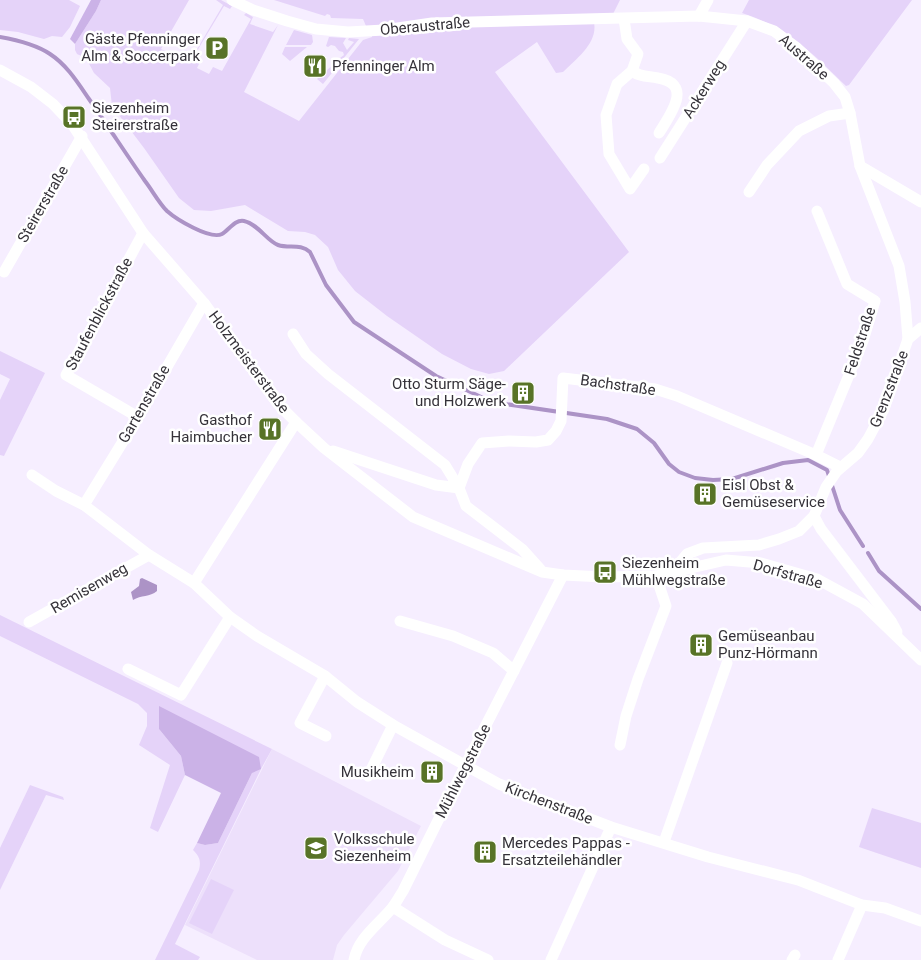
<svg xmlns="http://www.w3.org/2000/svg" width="921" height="960" viewBox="0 0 921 960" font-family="Roboto,sans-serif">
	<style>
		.built { fill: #ede0fb }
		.green { fill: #e5d3f9 }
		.forest { fill: #cbb2e7 }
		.water { fill: #ac93c6 }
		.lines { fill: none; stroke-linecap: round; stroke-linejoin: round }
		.stream { stroke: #ac93c6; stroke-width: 4 }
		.minor { stroke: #fff; stroke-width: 11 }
		.labels { text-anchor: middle; stroke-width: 5; stroke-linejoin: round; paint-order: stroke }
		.street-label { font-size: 15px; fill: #353239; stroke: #fff }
		.poi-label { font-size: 15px; fill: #353239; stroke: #fff; text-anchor: start }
	</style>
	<rect width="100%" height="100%" fill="#f6eeff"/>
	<!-- built -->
	<path class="built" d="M 272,749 L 421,826 L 398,871 L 344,935 L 337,945 L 333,960 L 257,960 L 185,925 Z"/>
	<!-- green -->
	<g class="green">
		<path d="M 0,0 L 69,0 L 80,6 L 70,27 L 62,37 L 52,36 L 44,39 L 18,32 L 0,30 Z"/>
		<path d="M 101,0 L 189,0 L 161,49 L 181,59 L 185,52 L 193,56 L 223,5 L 216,0 L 221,0 L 232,6 L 230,9 L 224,6 L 194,56 L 201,60 L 197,68 L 209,74 L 213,67 L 222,71 L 251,19 L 244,15 L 246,13 L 253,17 L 250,24 L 273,32 L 278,25 L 244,92 L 299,121 L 363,40 L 372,37 L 373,26 L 366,26 L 363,19 L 331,18 L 330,15 L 327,14 L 325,16 L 274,0 L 620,0 L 612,16 L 594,22 C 598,43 577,58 563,72 L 556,73 L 537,42 L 495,72 L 629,252 L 504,371 L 489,374 L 471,369 L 442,354 L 387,316 L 355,291 L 338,270 L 328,247 L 315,235 L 305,232 L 288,231 L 245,205 L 211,211 L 194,210 L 179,198 L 144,148 L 112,106 L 110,88 L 94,73 L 86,58 L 77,54 L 75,50 L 75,44 L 96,11 Z"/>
		<path d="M 749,0 L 912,0 L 849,85 L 846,86 C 813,54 787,27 742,13 Z"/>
		<path d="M 294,30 L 312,35 L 313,42 L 311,45 L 286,45 Z"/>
		<path d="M 329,37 L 346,38 L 343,43 L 347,50 L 354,42 L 348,40 L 349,38 L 359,39 L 323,84 L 317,79 L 335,63 L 336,59 L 340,58 L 344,55 L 343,52 L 339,51 L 335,46 L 331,45 L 328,47 L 326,46 Z"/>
		<path d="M 285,47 L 307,47 L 290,61 L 282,54 Z"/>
		<path d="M 0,351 L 45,373 L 4,456 L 0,455 L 0,400 L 10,379 L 0,374 Z"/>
		<path d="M 0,615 L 272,749 L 261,769 L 175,944 L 200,957 L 198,960 L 155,960 L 199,870 C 201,861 200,857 193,850 L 197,843 L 205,845 L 218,843 L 252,773 L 159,729 L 181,756 L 185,775 L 158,832 L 150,828 L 170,765 L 139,745 L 147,726 L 147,713 L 138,704 L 0,636 Z"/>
		<path d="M 30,785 L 63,797 L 64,800 L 46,795 L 0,890 L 0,848 Z"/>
		<path d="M 872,808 L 921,823 L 921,868 L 859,847 Z"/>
		<path d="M 211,879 L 234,890 L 212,934 L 189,923 Z"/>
	</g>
	<!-- forest -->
	<g class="forest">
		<path d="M 91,0 L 101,0 L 96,11 L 75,44 L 70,39 Z"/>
		<path d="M 159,706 L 259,757 L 261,769 L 252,773 L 218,843 L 205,845 L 197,843 L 221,793 L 185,775 L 181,756 L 159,729 Z"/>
	</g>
	<!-- water -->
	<path class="water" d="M 142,578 L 157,585 L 157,591 C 150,597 141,595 133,600 L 131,592 L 139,586 L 140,579 Z"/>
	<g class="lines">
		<!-- stream -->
		<g class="stream">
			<path d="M 0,37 C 17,40 35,44 50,54 C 67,65 78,83 89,99 C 108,126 126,154 145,181 C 152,190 159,203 167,211 C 176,219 210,240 222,234 C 228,231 235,219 244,221 C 258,224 267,241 278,245 C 289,249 300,243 310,252 L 326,285 L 354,322 L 436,376 L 492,402 L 607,419 L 637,429 L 654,443 L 669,464 L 679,472 L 695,478 L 713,480 L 732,479 L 783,463 L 808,460 L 827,470 L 840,510 L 863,546"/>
			<path d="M 868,553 L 879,571 L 921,609"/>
		</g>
		<!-- minor -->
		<g class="minor">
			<path d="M 232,0 L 253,10 L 287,21 L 316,29 L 348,32 L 384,30 L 432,23 L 699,16 L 747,21 L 774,31 L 797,48 L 834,83 L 845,97 L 850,113 L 860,166 L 899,266 L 905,302 L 908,339"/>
			<path d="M 699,16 L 708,0"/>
			<path d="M 624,19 L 627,39 L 638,54 L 632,71 L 617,84 L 606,115 L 609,154 L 630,189 L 644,169"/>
			<path d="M 0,70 L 31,87 L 53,104 L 72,124 L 143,233 L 204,303 L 278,404 L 296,422 L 324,448 L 413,517 L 542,572 L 563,575 L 604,577 L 656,576 L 726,560 L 761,563 L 817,579 L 863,604 L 921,660"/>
			<path d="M 632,71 C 640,77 648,76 658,78 C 694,84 670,115 659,133"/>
			<path d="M 660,158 L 747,21"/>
			<path d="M 860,166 L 921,202"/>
			<path d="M 749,192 L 767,165 L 799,131 L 829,116 L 850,113"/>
			<path d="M 4,272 L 82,136"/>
			<path d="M 204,303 L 138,417 L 84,505 L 149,555 L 194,583 L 296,422"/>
			<path d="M 293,334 L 306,354 L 328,374 L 445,465 L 459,488 L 466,506 L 522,549 L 540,569"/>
			<path d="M 138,417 L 66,375 L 143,233"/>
			<path d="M 333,451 L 436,485 L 459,488 L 468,464 L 482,443 L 509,441 L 536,442 L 548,440 L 556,431 L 561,421 L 563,378 L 655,389 L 677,396 L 816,455 L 840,467"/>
			<path d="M 816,455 L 863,341 L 875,301 L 847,284 L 817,211"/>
			<path d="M 32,475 L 56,491 L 84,505"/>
			<path d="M 814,516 L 821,529 L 891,621 L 897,632"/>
			<path d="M 672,572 L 687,554 L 703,548 L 759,545 L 779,539 L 799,531 L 814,516 L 826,487 L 837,471 L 858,453 L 868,439 L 884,409 L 908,339 L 921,328"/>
			<path d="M 194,583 L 230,617 L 257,636 L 325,676 L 357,702 L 393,725 L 499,784 L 611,827 L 708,857 L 798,880 L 862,905 L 885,908 L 921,921"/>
			<path d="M 400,621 L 453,636 L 493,653 L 514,671"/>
			<path d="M 29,622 L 149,555"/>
			<path d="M 128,669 L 181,695 L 230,617"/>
			<path d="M 325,676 L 300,723 L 326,736"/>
			<path d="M 620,745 L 626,716 L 638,679 L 666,606 L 656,576"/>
			<path d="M 368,776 L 393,725"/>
			<path d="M 664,842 L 727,663"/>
			<path d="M 393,907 L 445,940 L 488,960"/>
			<path d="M 354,960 C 358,938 378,925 392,908 C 396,903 399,897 403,891 L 465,766 L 563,575"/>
			<path d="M 551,960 L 611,827"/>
			<path d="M 792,960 L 795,955"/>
			<path d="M 838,960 L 862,905"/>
		</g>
	</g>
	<!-- icons -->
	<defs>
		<g id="parking-square" transform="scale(1.25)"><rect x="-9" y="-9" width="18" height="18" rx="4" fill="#587327" stroke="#fff"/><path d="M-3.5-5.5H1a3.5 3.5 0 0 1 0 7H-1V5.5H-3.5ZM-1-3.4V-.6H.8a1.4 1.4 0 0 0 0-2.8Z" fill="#fff"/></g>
		<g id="restaurant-square" transform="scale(1.25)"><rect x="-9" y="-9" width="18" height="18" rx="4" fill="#587327" stroke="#fff"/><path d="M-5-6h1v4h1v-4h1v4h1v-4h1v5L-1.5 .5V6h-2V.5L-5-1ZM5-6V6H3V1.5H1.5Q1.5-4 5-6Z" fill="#fff"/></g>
		<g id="bus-square" transform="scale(1.25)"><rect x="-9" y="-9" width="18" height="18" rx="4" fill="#587327" stroke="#fff"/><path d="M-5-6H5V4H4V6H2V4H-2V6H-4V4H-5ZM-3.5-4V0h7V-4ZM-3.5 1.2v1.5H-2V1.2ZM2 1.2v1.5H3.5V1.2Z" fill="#fff"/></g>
		<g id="building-square" transform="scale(1.25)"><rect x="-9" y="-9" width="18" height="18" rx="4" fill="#587327" stroke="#fff"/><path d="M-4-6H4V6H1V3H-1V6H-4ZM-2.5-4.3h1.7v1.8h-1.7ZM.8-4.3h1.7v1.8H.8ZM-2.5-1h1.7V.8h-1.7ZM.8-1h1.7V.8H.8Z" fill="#fff"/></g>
		<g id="school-square" transform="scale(1.25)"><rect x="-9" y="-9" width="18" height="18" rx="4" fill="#587327" stroke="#fff"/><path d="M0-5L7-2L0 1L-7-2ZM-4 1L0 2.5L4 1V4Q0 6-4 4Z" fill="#fff"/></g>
	</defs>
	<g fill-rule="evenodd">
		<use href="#parking-square" x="217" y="48"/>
		<use href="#restaurant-square" x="315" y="66"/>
		<use href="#bus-square" x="74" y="117"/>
		<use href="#building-square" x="523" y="393"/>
		<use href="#restaurant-square" x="270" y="429"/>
		<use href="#building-square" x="705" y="494"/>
		<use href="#bus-square" x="605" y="572"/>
		<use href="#building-square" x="701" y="645"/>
		<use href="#building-square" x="432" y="772"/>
		<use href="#school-square" x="316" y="848"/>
		<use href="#building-square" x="485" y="852"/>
	</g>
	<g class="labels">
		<!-- street labels -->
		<g class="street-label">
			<text transform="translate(425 26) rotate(-5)" y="5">Oberaustraße</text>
			<text transform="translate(804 57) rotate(41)" y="5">Austraße</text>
			<text transform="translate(704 89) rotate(-58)" y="5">Ackerweg</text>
			<text transform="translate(43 204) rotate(-60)" y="5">Steirerstraße</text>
			<text transform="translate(99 314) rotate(-62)" y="5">Staufenblickstraße</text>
			<text transform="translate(860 341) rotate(-72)" y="5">Feldstraße</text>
			<text transform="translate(249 362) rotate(53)" y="5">Holzmeisterstraße</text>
			<text transform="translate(618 385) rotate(8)" y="5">Bachstraße</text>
			<text transform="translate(889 389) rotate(-69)" y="5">Grenzstraße</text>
			<text transform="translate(144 404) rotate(-60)" y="5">Gartenstraße</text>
			<text transform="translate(788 574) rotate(16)" y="5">Dorfstraße</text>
			<text transform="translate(89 588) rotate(-30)" y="5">Remisenweg</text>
			<text transform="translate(463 771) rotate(-63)" y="5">Mühlwegstraße</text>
			<text transform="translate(549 803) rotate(21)" y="5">Kirchenstraße</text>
		</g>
		<!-- poi labels -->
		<g class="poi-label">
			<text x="200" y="44" text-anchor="end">Gäste Pfenninger<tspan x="200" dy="17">Alm &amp; Soccerpark</tspan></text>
			<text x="332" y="71">Pfenninger Alm</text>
			<text x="92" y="113">Siezenheim<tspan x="92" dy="17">Steirerstraße</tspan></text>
			<text x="506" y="389" text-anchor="end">Otto Sturm Säge-<tspan x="506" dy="17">und Holzwerk</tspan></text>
			<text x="252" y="425" text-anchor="end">Gasthof<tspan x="252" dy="17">Haimbucher</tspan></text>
			<text x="722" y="490">Eisl Obst &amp;<tspan x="722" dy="17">Gemüseservice</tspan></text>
			<text x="622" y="568">Siezenheim<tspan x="622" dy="17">Mühlwegstraße</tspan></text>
			<text x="718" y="641">Gemüseanbau<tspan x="718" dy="17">Punz-Hörmann</tspan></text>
			<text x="414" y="777" text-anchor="end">Musikheim</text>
			<text x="334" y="844">Volksschule<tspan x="334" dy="17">Siezenheim</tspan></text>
			<text x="502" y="848">Mercedes Pappas -<tspan x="502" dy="17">Ersatzteilehändler</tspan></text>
		</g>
	</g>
</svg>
